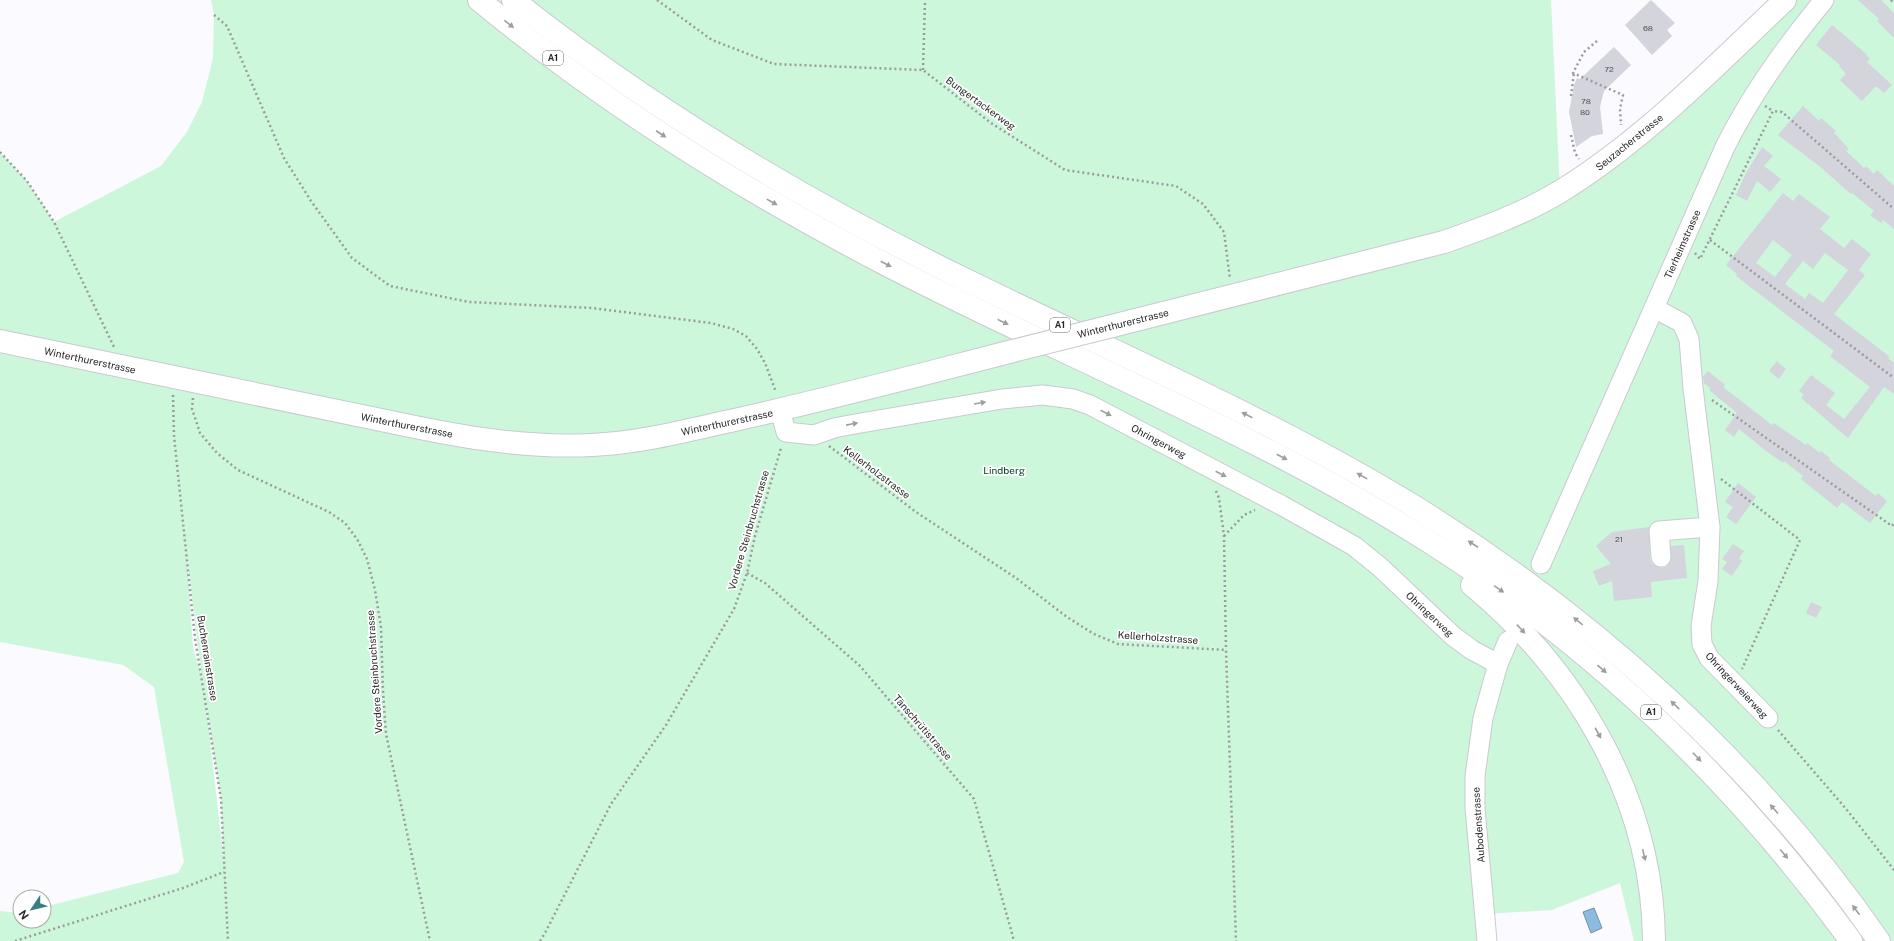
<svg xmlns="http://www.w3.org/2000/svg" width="1894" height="941" viewBox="0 0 1894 941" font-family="'Public Sans',sans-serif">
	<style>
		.green { fill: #ccf7db; fill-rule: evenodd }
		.water { fill: #8bbbde; stroke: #6d8fa8 }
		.building { fill: #d3d4dc; fill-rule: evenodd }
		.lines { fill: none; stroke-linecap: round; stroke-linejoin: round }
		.minor-casing { stroke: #c9cad1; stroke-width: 21 }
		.major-casing { stroke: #c9cad1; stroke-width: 24 }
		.highway-casing { stroke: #c9cad1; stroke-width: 24 }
		.path { stroke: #9b9b9f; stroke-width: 2.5; stroke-dasharray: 2 3; stroke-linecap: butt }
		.minor { stroke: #fff; stroke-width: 19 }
		.major { stroke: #fff; stroke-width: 22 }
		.highway { stroke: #fff; stroke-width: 22 }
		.major-bridge-casing { stroke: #c9cad1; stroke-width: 24; stroke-linecap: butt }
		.major-bridge { stroke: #fff; stroke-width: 22 }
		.oneway { fill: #9e9e9f }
		.labels { text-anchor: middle; stroke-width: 3.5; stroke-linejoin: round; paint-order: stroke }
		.number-label { font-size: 8px; fill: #525256 }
		.shield { fill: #fff; stroke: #68686a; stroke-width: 1 }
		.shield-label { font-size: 9px; font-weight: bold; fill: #27272a }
		.street-label { font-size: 10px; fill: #27272a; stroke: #fff }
		.park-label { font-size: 10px; fill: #004224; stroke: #fff }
	</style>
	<rect width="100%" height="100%" fill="#fafaff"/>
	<!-- green -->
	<path class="green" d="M 211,0 L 1551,0 L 1560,191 L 1785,0 L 1894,0 L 1894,941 L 1634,941 L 1620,883 L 1552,910 L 1485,914 L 1487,941 L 0,941 L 0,911 L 20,913 L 20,921 L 44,921 L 44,907 L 178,873 L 184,862 L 154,687 L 123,665 L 0,642 L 0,152 L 27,181 L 54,222 L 161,166 L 187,132 L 202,102 L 213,58 L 214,15 ZM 187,557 L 202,677 L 193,648 ZM 205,696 L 221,799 L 224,863 Z"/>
	<!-- water -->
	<path class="water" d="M 1594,908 L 1602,928 L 1591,933 L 1583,912 Z"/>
	<!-- building -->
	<g class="building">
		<path d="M 1651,0 L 1675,23 L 1667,30 L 1672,36 L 1652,55 L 1625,25 Z"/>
		<path d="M 1858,0 L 1881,0 L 1894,13 L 1894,38 L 1877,21 L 1879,19 Z"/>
		<path d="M 1832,25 L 1863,51 L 1870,59 L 1867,62 L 1892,85 L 1884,93 L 1876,86 L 1862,101 L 1840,80 L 1846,74 L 1839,66 L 1840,65 L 1816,45 Z"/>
		<path d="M 1614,47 L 1631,65 L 1604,91 L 1600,107 L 1603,134 L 1592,136 L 1576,147 L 1569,112 L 1574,85 L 1577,78 L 1580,79 Z"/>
		<path d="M 1803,106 L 1819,121 L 1821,118 L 1836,131 L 1834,133 L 1849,149 L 1846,151 L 1864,168 L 1866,166 L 1874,174 L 1877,170 L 1894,186 L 1894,229 L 1883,220 L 1881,223 L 1870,215 L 1874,211 L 1852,193 L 1851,194 L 1818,165 L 1778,135 Z"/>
		<path d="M 1762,147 L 1773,156 L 1764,166 L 1781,179 L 1770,192 L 1757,181 L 1747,201 L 1736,195 L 1746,173 Z"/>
		<path d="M 1783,193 L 1793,201 L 1799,194 L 1830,217 L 1820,229 L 1844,248 L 1852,239 L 1871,254 L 1859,270 L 1865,275 L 1834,314 L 1890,357 L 1888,358 L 1894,363 L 1894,394 L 1884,387 L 1848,438 L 1801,398 L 1804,395 L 1799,391 L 1811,375 L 1835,393 L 1826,405 L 1844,419 L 1870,387 L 1830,356 L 1834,351 L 1736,276 L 1737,274 L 1726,265 ZM 1773,240 L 1792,255 L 1775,277 L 1756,263 ZM 1825,253 L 1848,270 L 1823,303 L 1809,293 L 1805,299 L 1785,284 L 1803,261 L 1813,269 Z"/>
		<path d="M 1777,361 L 1786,369 L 1779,379 L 1769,371 Z"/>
		<path d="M 1708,371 L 1725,385 L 1723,387 L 1772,425 L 1774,423 L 1806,445 L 1807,443 L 1820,453 L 1821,451 L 1830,458 L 1829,460 L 1876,496 L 1878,493 L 1887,501 L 1870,523 L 1842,502 L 1837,508 L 1801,479 L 1803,476 L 1784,461 L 1783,463 L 1766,451 L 1739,429 L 1734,437 L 1725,430 L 1737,413 L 1709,390 L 1711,389 L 1704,383 L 1703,377 Z"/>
		<path d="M 1738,483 L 1756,497 L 1736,524 L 1726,517 L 1733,507 L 1725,502 Z"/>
		<path d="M 1649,527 L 1650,558 L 1652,564 L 1661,568 L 1667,566 L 1671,561 L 1671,546 L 1684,545 L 1687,578 L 1651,582 L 1652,597 L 1614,601 L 1612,581 L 1599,586 L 1593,571 L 1611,564 L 1596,546 L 1612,532 Z"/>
		<path d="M 1733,544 L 1744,551 L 1739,558 L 1742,561 L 1732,576 L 1722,569 L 1727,562 L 1722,559 Z"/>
		<path d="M 1811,602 L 1822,607 L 1816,618 L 1806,613 Z"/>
	</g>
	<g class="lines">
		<!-- minor casing -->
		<g class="minor-casing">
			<g id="minor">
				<path d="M 1654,308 L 1682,323 L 1689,339 L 1693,388 L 1710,527 L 1708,581 L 1701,626 L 1702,644 L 1709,658 L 1768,718"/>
				<path d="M 780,410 L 786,432 L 814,435 L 834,428 L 855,424 L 1002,399 L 1043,395 L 1073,399 L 1090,405 L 1281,505 L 1354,546 L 1380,567 L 1453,636 L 1472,650 L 1498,664"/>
				<path d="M 1661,557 L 1659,531 L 1710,527"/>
				<path d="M 1541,564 L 1725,147 C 1752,93 1786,46 1824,0"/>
				<path d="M 1487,941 L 1475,808 L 1475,776 L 1483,718 L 1498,664 L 1508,641"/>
			</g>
		</g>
		<!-- major casing -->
		<g class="major-casing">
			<g id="major">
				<path d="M 1112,326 L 1444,242 C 1484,228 1525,213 1561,191 C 1645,139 1713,68 1785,0"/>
				<path d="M 0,341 L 415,427 C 474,439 532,448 592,445 C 639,443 685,431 730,421 C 825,400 919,375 1013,351"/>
			</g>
		</g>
		<!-- highway casing -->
		<g class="highway-casing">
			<g id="highway">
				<path d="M 479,0 C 605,104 744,191 889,266 C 1069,359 1259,433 1431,543 C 1596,648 1736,783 1851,941"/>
				<path d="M 513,0 C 653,111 804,201 964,279 C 1115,353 1271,419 1415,507 C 1596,619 1757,765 1879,941"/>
				<path d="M 1472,585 C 1578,673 1653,800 1654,941"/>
			</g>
		</g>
		<!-- path -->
		<g class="path">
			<path d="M 657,0 L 712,40 L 774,64 L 923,70 L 991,123 L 1065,170 L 1176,186 L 1203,204 L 1224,232 L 1230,279"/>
			<path d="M 1891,0 L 1894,4"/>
			<path d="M 214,15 L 227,26 L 284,158 L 311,201 L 352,258 L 390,286 L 469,302 L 592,308 L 711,323 L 733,329 L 746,336 L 757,349 L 765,363 L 776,392"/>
			<path d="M 1597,41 L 1584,52 L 1573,73 L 1623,95 L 1620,109 L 1621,125"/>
			<path d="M 923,70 L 925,0"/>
			<path d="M 1571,96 L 1574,73"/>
			<path d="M 1765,106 L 1773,111"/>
			<path d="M 1571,135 L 1575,153 L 1579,159"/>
			<path d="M 0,152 L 27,181 L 54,222 L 114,347"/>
			<path d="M 1710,240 L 1894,378"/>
			<path d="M 1695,253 L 1700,259 L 1773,111 L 1782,112 L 1894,209"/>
			<path d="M 173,395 L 174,436 L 195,638 L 221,799 L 228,941"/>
			<path d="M 193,398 L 192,409 L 200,433 L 217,453 L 238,470 L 329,512 L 345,523 L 357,539 L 367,559 L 375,590 L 381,627 L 383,691 L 386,734 L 430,941"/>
			<path d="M 1712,400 L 1892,526 L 1894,523"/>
			<path d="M 829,446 L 916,512 L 1016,578 L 1067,617 L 1094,634 L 1118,644 L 1226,650 L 1236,941"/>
			<path d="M 1721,479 L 1800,540 L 1742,669"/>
			<path d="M 1216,491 L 1219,498 L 1224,536 L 1226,650"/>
			<path d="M 1224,536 L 1244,515 L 1255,510"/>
			<path d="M 747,573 L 765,583 L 860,666 L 974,799 L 1013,937 L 1013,941"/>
			<path d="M 1778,730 L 1847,810 L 1894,870"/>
			<path d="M 15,941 L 183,888 L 224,872"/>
			<path d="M 540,941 L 545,933 L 611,804 L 666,725 L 734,609 L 747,573 L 755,536 L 781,448"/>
		</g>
		<!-- minor -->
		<use href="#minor" class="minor"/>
		<!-- major -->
		<use href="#major" class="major"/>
		<!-- highway -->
		<use href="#highway" class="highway"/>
		<!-- major-bridge casing -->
		<g class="major-bridge-casing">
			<path id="major-bridge" d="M 1013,351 L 1112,326"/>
		</g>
		<!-- major-bridge -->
		<use href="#major-bridge" class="major-bridge"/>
	</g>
	<!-- one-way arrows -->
	<defs><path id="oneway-solid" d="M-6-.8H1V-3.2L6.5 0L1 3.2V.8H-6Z"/></defs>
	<g class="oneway">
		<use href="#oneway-solid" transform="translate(509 24) rotate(38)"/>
		<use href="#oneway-solid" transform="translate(661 134) rotate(33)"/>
		<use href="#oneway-solid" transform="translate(772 202) rotate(29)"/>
		<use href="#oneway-solid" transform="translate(886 264) rotate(28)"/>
		<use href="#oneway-solid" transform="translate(1003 322) rotate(26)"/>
		<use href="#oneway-solid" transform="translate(980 403) rotate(-10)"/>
		<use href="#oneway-solid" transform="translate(1106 413) rotate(27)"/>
		<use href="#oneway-solid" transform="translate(1247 415) rotate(-153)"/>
		<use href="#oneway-solid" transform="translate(852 424) rotate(-11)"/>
		<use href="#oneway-solid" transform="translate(1282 457) rotate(28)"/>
		<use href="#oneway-solid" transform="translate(1221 474) rotate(27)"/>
		<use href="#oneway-solid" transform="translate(1362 476) rotate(-151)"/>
		<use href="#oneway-solid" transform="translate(1473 544) rotate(-147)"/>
		<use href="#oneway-solid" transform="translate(1499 589) rotate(35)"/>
		<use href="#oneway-solid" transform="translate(1578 621) rotate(-141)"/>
		<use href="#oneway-solid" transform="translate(1521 629) rotate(47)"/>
		<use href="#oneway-solid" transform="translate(1602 669) rotate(41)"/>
		<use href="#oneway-solid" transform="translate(1675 705) rotate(-136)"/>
		<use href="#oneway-solid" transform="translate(1598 733) rotate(61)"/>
		<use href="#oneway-solid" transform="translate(1697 757) rotate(46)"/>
		<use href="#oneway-solid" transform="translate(1774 809) rotate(-131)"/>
		<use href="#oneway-solid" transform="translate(1784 854) rotate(50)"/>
		<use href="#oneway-solid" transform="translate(1644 855) rotate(77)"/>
		<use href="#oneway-solid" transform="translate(1856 910) rotate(-127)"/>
	</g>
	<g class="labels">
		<!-- number labels -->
		<g class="number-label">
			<text x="1648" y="31">68</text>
			<text x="1609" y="72">72</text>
			<text x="1586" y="104">78</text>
			<text x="1585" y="115">80</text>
			<text x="1619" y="542">21</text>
		</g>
		<!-- shield labels -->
		<g class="shield">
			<rect x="543" y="51" width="20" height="14" rx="3"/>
			<rect x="1050" y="318" width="20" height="14" rx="3"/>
			<rect x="1641" y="705" width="20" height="14" rx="3"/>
		</g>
		<g class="shield-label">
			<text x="553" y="61">A1</text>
			<text x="1060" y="328">A1</text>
			<text x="1651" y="715">A1</text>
		</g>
		<!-- street labels -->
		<g class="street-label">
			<text transform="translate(981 103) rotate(36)" y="4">Bungertackerweg</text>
			<text transform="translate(1629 142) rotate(-39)" y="4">Seuzacherstrasse</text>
			<text transform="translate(1682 244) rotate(-66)" y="4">Tierheimstrasse</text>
			<text transform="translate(1123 323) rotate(-14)" y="4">Winterthurerstrasse</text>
			<text transform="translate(90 360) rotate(12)" y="4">Winterthurerstrasse</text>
			<text transform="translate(727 422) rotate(-12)" y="4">Winterthurerstrasse</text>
			<text transform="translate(407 425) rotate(11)" y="4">Winterthurerstrasse</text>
			<text transform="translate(1159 441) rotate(28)" y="4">Ohringerweg</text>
			<text transform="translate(877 472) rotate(37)" y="4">Kellerholzstrasse</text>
			<text transform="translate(748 530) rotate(-74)" y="4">Vordere Steinbruchstrasse</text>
			<text transform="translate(1430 614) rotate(43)" y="4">Ohringerweg</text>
			<text transform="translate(1158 637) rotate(4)" y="4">Kellerholzstrasse</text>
			<text transform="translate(208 658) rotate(81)" y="4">Buchenrainstrasse</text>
			<text transform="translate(374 672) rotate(-94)" y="4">Vordere Steinbruchstrasse</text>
			<text transform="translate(1737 685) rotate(47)" y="4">Ohringerweierweg</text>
			<text transform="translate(923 727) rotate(49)" y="4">Tänschrütistrasse</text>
			<text transform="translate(1478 825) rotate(-94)" y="4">Aubodenstrasse</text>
		</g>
		<!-- park labels -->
		<g class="park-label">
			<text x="1004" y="474">Lindberg</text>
		</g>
	</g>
	<!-- north arrow -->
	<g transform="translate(32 909) rotate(235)"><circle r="19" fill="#ffffff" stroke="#a9a9aa"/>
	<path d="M0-3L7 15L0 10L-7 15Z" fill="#377f83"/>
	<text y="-6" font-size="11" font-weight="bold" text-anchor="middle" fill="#27272a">N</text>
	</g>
</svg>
